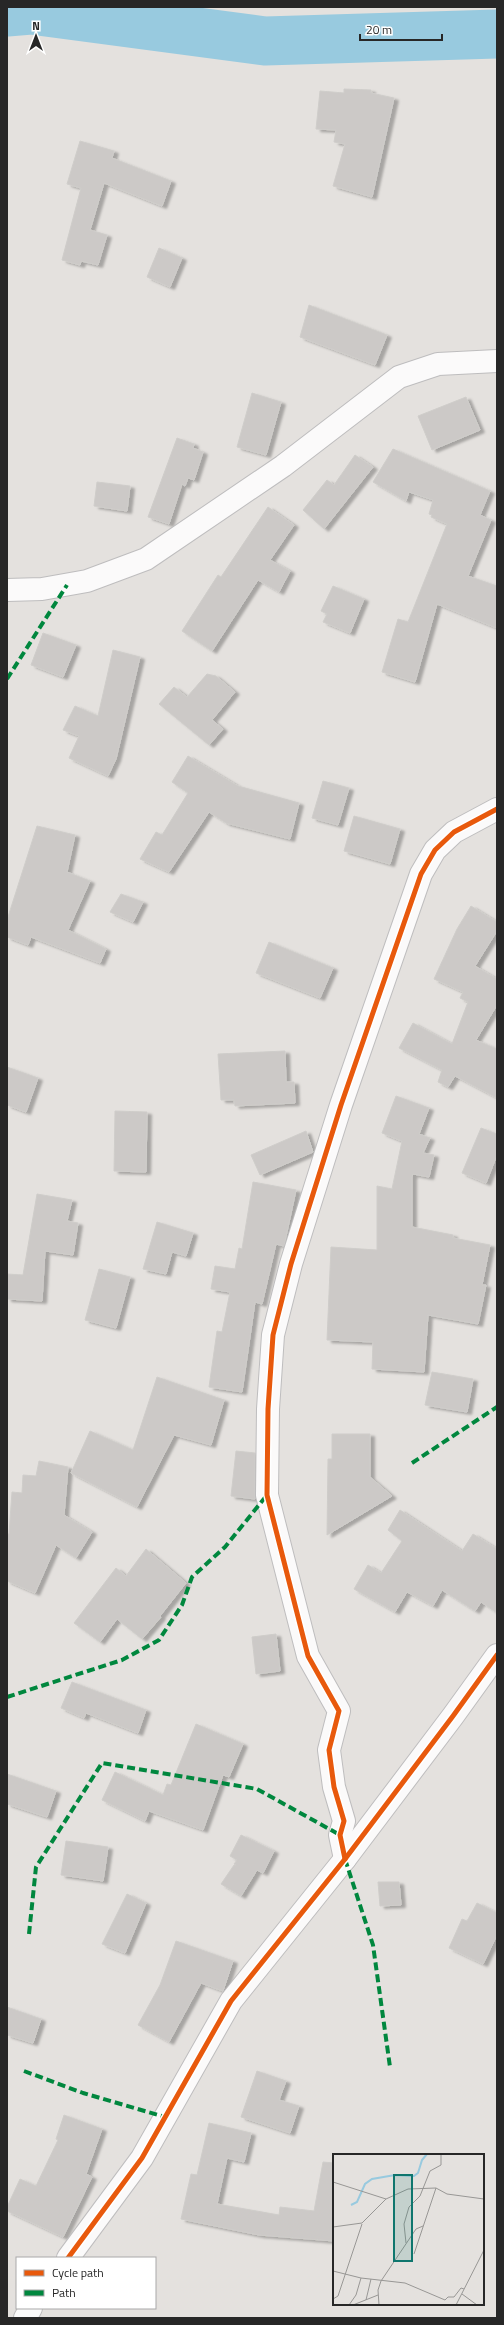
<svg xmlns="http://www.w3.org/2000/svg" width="504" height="2325" viewBox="0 0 504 2325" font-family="'Titillium Web',sans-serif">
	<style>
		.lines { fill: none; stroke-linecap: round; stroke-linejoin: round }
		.river { stroke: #98cadf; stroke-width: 49 }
		.building { fill: #ccc9c7; stroke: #cfcdca; filter: url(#shadow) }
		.minor-casing { stroke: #bebdbe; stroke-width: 24 }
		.minor { stroke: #fbfafa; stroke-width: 22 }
		.quiet { stroke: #00873e; stroke-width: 4; stroke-dasharray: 8 4; stroke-linecap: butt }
		.cycleway-casing { stroke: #fff; stroke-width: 8 }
		.cycleway { stroke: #e8590c; stroke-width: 5 }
		.inset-river { fill: none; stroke: #98cadf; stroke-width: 2 }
		.inset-road { fill: none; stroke: #989795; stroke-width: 1 }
		.view { fill: #0f766e; fill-opacity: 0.15; stroke: #0f766e; stroke-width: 2 }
		.inset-edge { fill: none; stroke: #272727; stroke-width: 2 }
	</style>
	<defs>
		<filter id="shadow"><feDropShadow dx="4.5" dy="2.5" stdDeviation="1" flood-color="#0004"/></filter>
	</defs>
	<rect width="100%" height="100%" fill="#e4e1de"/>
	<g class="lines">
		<!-- river -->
		<path class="river" d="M 7,12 L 31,10 L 265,41 L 497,34"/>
	</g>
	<!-- building -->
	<g class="building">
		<path d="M 344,89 L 371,90 L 371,93 L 394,98 L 372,197 L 333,186 L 345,144 L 334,142 L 336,130 L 316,129 L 320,91 L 344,93 Z"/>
		<path d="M 80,141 L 114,151 L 112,158 L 171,181 L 162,206 L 104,183 L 90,230 L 107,235 L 98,265 L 81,261 L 80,265 L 62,260 L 81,188 L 67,184 Z"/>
		<path d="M 159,248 L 182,258 L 170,287 L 147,277 Z"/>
		<path d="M 309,305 L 387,335 L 375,365 L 300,337 Z"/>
		<path d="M 252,393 L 281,402 L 266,455 L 237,447 Z"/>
		<path d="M 466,397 L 480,430 L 432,450 L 418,416 Z"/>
		<path d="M 177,438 L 194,444 L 193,448 L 203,452 L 194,480 L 188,478 L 185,486 L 182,484 L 169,524 L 148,517 Z"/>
		<path d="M 393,449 L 490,491 L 480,515 L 491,520 L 468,576 L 497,586 L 497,628 L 437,604 L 415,682 L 382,672 L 398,619 L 408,622 L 447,524 L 431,517 L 432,515 L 429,514 L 433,500 L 409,492 L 406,501 L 373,482 Z"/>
		<path d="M 355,455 L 373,467 L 324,529 L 303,510 L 327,480 L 334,485 Z"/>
		<path d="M 97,482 L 130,486 L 127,511 L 94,506 Z"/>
		<path d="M 268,507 L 294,525 L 270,560 L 290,571 L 279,592 L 258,580 L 212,651 L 182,631 L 218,575 L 221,577 Z"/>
		<path d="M 333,586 L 364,599 L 350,633 L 323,622 L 327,614 L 321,611 Z"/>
		<path d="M 43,633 L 76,645 L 63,677 L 31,665 Z"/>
		<path d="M 113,650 L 140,657 L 116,759 L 108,776 L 69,758 L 79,736 L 63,730 L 75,706 L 98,716 Z"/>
		<path d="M 207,674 L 216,676 L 235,692 L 212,720 L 223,729 L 209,745 L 159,704 L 174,687 L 187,697 Z"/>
		<path d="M 188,756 L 238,786 L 299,803 L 290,839 L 226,823 L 209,812 L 169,872 L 140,859 L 156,832 L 162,835 L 188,793 L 172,782 Z"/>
		<path d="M 323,781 L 349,788 L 338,825 L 312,818 Z"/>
		<path d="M 354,816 L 400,829 L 390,864 L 344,851 Z"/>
		<path d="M 37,826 L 75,835 L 67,872 L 90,881 L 68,930 L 106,949 L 100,963 L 31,937 L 28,945 L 7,937 L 7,920 Z"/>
		<path d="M 121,894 L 143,902 L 133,922 L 110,912 Z"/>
		<path d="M 471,906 L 497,922 L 497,931 L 475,966 L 497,979 L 497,1005 L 476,1040 L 497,1049 L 497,1098 L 455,1076 L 448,1087 L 438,1082 L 442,1070 L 399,1048 L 413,1023 L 452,1044 L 468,1002 L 460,998 L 463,992 L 434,979 L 457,929 Z"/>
		<path d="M 269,942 L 333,968 L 320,998 L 256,973 Z"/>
		<path d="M 285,1051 L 286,1082 L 294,1082 L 295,1103 L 235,1106 L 234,1100 L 221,1100 L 218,1054 Z"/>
		<path d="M 7,1067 L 38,1078 L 26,1112 L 7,1105 Z"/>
		<path d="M 396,1096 L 429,1108 L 419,1134 L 430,1138 L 423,1153 L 434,1155 L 429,1177 L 413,1174 L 412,1177 L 412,1227 L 453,1235 L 453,1238 L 490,1245 L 482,1285 L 486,1285 L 478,1324 L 428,1315 L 424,1372 L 372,1369 L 373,1342 L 327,1340 L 331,1247 L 377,1250 L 377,1186 L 392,1189 L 402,1141 L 382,1133 Z"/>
		<path d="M 115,1111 L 147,1112 L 146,1172 L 114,1171 Z"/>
		<path d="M 481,1128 L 497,1134 L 497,1155 L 486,1183 L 462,1173 Z"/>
		<path d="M 306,1131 L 313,1152 L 260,1175 L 251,1155 Z"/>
		<path d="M 253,1182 L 296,1190 L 284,1246 L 276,1244 L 262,1304 L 255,1302 L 242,1392 L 209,1387 L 217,1331 L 222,1332 L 230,1292 L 211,1289 L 215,1266 L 235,1269 L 239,1248 L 242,1249 Z"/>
		<path d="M 37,1194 L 72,1200 L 67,1221 L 78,1223 L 73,1255 L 45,1251 L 42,1301 L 7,1299 L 7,1274 L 23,1275 Z"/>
		<path d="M 157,1222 L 193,1233 L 186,1256 L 172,1252 L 166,1274 L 143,1269 Z"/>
		<path d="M 99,1269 L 130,1277 L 116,1328 L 85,1320 Z"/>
		<path d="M 432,1372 L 473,1379 L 467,1412 L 425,1405 Z"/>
		<path d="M 157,1377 L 224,1400 L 211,1445 L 174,1435 L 137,1507 L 71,1473 L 90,1431 L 133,1450 Z"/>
		<path d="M 332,1434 L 370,1434 L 370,1477 L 392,1496 L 327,1535 L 328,1459 L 332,1459 Z"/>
		<path d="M 236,1451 L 255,1453 L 255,1499 L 231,1496 Z"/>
		<path d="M 39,1461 L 68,1467 L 64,1515 L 92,1532 L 76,1558 L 56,1545 L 35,1593 L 7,1581 L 7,1534 L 9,1534 L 12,1492 L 22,1493 L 23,1475 L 36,1476 Z"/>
		<path d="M 400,1510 L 462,1551 L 473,1534 L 497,1549 L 497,1613 L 481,1602 L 475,1611 L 442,1590 L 433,1606 L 407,1592 L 395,1612 L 354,1589 L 368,1565 L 381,1573 L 402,1541 L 388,1530 Z"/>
		<path d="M 146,1549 L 186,1583 L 160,1616 L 161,1617 L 142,1639 L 117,1619 L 100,1642 L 74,1623 L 116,1568 L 126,1576 Z"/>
		<path d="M 276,1634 L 280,1671 L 256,1674 L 252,1637 Z"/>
		<path d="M 72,1682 L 146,1710 L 138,1733 L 86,1713 L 84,1718 L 61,1708 Z"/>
		<path d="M 196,1724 L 243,1744 L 229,1777 L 223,1775 L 203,1830 L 149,1811 L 145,1821 L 102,1800 L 115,1772 L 163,1795 L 167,1784 L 171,1785 Z"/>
		<path d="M 7,1774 L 56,1791 L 47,1817 L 7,1804 Z"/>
		<path d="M 241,1835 L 274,1851 L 263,1873 L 257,1870 L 241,1896 L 221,1884 L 234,1865 L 236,1865 L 234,1864 L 237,1860 L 230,1856 Z"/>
		<path d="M 66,1841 L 108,1847 L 103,1881 L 61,1875 Z"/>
		<path d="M 378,1882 L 399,1882 L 401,1905 L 380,1906 Z"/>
		<path d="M 127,1894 L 146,1903 L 125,1953 L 102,1944 Z"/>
		<path d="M 477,1903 L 497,1913 L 497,1935 L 483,1964 L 449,1948 L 462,1919 L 467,1921 Z"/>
		<path d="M 176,1941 L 233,1961 L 223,1991 L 201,1983 L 169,2042 L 138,2025 L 160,1985 Z"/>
		<path d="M 7,2007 L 41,2019 L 33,2043 L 7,2035 Z"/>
		<path d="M 257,2071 L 286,2081 L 279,2100 L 299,2106 L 290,2133 L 241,2117 Z"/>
		<path d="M 64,2115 L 102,2129 L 86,2174 L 92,2177 L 63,2237 L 7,2211 L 7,2207 L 20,2179 L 36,2186 L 58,2140 L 56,2139 Z"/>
		<path d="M 209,2123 L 251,2133 L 244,2162 L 227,2158 L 217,2204 L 279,2215 L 280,2207 L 314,2211 L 323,2162 L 334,2163 L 334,2241 L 259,2235 L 181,2219 L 191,2174 L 197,2175 Z"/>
	</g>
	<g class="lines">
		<!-- minor casing -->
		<g class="minor-casing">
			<g id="minor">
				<path d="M 7,590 L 42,589 L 87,581 L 146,559 L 283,466 L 399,377 L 438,364 L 497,361"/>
				<path d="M 345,1859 L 340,1835 L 344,1821 L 334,1787 L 329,1750 L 339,1711 L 308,1656 L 267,1495 L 268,1409 L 273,1335 L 291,1264 L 341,1105 L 421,874 L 435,850 L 454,832 L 497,809"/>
				<path d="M 68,2258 L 142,2158 L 231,2001 L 345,1859 L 453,1716 L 497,1655"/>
				<path d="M 25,2318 L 31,2308"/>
			</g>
		</g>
		<!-- minor -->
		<use href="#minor" class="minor"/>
		<!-- quiet -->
		<g class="quiet">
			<path d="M 7,679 L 67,585"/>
			<path d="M 412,1463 L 497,1407"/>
			<path d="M 7,1697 L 122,1660 L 159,1640 L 182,1605 L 192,1577 L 225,1547 L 267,1495"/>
			<path d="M 345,1859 L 373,1945 L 390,2067"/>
			<path d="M 29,1934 L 36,1867 L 102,1763 L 257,1789 L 340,1835"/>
			<path d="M 24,2071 L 83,2093 L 165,2117"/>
		</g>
		<!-- cycleway casing -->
		<g class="cycleway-casing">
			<g id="cycleway">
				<path d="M 345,1859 L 340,1835 L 344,1821 L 334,1787 L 329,1750 L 339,1711 L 308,1656 L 267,1495 L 268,1409 L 273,1335 L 291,1264 L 341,1105 L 421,874 L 435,850 L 454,832 L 497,809"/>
				<path d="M 68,2258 L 142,2158 L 231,2001 L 345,1859 L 453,1716 L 497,1655"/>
			</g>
		</g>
		<!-- cycleway -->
		<use href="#cycleway" class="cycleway"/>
	</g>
	<!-- overview -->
	<g transform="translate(333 2154)">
		<rect width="151" height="151" fill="#e4e1de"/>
		<path class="inset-river" d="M 18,51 L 24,48 L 32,30 L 39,25 L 62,21 L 81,22 L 85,19 L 89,6 L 94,0"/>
		<path class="inset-road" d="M 0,28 L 53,45M 0,73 L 29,69 L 53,45 L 75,35 L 103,34M 73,89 L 71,70 L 76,53 L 87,42 L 97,17 L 108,11 L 108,0M 81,100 L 103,34 L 114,40 L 151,45M 0,117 L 28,124 L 72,129 L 112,146 L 115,143 L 121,143 L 128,134 L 131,135M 129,140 L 144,151M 0,145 L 5,142 L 29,70M 33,146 L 38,125M 16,151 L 23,141 L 28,124M 20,151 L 45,141M 46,151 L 45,136 L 48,127 L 83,75 L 90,72M 123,151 L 151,96"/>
		<path class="view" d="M 61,21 L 79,21 L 79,107 L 61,107 Z"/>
		<rect width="151" height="151" class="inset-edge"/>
	</g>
	<!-- border -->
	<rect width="504" height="2325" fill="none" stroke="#272727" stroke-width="16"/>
	<!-- legend -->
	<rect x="16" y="2257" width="140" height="52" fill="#ffffff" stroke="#a9a9a9"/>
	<rect x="24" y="2270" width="20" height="6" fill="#e8590c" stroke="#a9a9a9"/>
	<text x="52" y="2277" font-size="12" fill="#272727">Cycle path</text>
	<rect x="24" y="2290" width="20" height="6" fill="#00873e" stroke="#a9a9a9"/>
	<text x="52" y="2297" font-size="12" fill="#272727">Path</text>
	<!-- north arrow -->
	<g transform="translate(36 36)" stroke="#ffffff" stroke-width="3" paint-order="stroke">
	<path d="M0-3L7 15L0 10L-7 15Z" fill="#272727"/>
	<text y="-6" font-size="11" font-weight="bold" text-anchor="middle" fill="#272727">N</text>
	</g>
	<!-- scale -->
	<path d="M360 34v6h82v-6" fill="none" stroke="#272727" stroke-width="2"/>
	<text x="366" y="34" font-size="12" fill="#272727" stroke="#ffffff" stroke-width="3" paint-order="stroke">20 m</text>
</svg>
